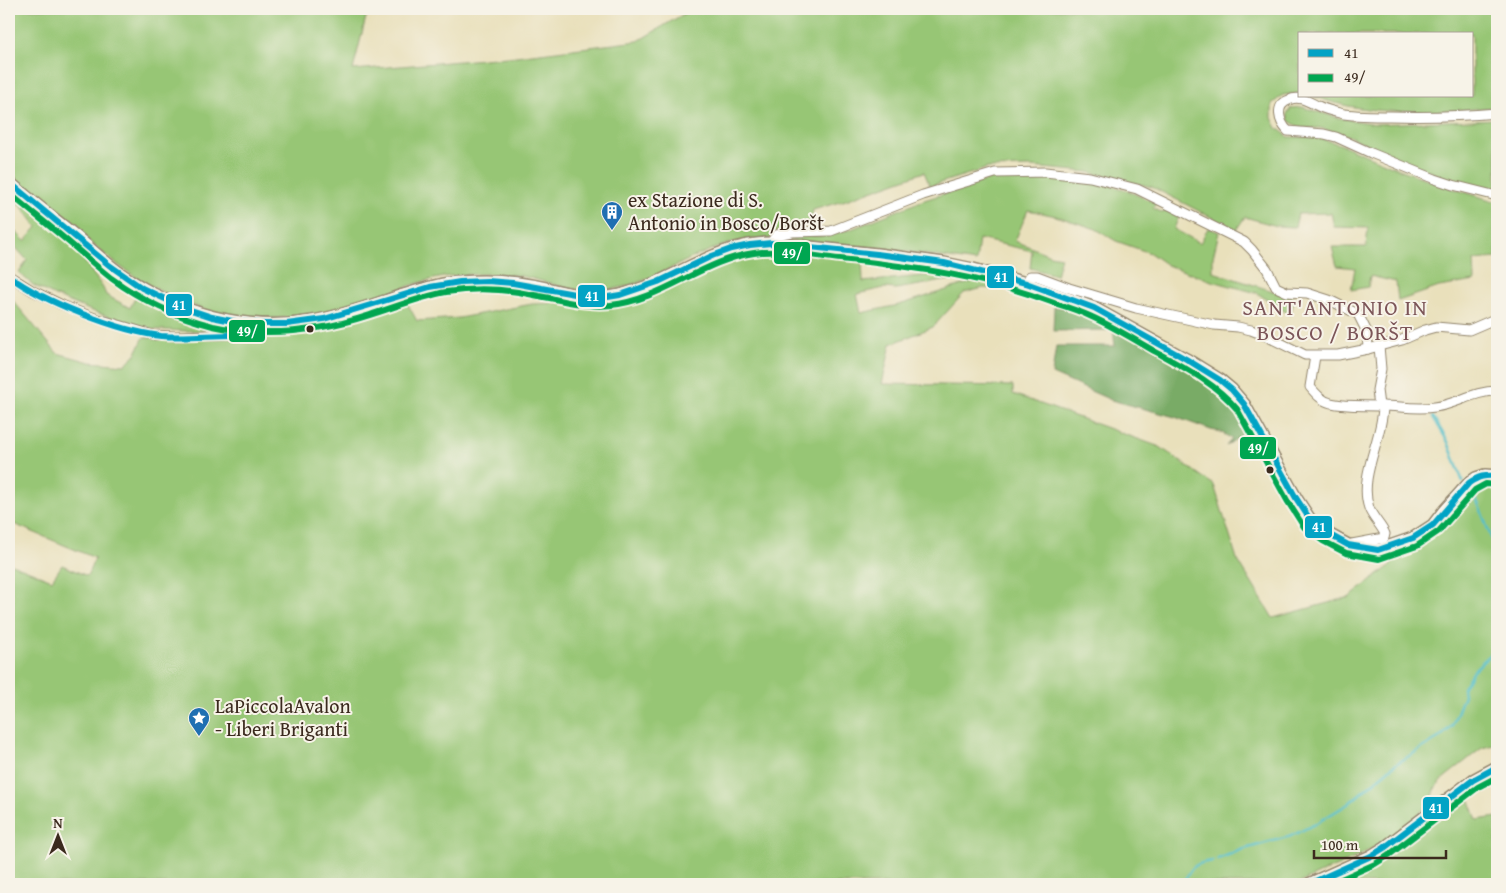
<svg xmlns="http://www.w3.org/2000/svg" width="1506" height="893" viewBox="0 0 1506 893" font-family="'Gentium Book Plus',serif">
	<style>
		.green { fill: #97c674; stroke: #697849 }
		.forest { fill: #79ab66; stroke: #5a6a42 }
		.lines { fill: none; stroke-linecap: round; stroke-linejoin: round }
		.stream { stroke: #52bfc9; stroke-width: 2.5 }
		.minor-casing { stroke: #92856c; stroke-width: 11 }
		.major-casing { stroke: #92856c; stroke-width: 14 }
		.minor { stroke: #fff; stroke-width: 9 }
		.major { stroke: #fff; stroke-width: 11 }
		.bus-1-casing { stroke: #f7f3e8; stroke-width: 10 }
		.bus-2-casing { stroke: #f7f3e8; stroke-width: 10 }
		.bus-1 { stroke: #03a3c5; stroke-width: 6 }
		.bus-2 { stroke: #00a651; stroke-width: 6 }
		.bus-dot { fill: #3b2a1e; stroke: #f7f3e8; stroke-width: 2 }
		.labels { text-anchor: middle; stroke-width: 4; stroke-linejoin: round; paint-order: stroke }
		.poi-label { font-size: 20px; fill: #3b2a1e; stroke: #f7f3e8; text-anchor: start }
		.quarter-label { font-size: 22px; letter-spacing: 1px; fill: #7c5558; stroke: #f7f3e8 }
		.line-badge { stroke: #f7f3e8; stroke-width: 2 }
		.badge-label { font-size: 14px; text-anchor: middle; font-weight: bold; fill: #fff }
	</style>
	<rect width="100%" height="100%" fill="#f7f3e8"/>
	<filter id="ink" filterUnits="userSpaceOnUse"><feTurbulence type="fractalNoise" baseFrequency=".02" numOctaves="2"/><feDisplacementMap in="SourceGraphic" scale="10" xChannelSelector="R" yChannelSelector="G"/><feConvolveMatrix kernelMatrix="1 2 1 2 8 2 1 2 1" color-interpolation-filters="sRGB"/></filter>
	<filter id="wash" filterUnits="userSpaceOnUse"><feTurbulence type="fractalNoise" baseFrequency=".0096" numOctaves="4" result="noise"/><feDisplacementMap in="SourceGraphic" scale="20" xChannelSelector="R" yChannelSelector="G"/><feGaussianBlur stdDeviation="1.12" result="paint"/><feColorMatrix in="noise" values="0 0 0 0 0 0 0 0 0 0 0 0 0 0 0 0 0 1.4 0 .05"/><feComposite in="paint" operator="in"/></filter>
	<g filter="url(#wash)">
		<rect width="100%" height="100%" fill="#e9e0bb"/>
		<!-- green -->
		<g class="green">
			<path d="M 9,9 L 385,9 L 366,17 L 353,70 L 508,57 L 638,41 L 692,9 L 1497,9 L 1497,107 C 1438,112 1370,118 1313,96 L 1472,96 L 1472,34 L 1300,34 L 1300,93 L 1283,95 L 1272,104 L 1272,118 L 1277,128 L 1289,137 L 1316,137 L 1342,145 L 1399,169 L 1448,187 L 1497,202 L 1497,258 L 1474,260 L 1475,281 L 1439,287 L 1398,301 L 1396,282 L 1370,276 L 1368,287 L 1351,290 L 1355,268 L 1337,266 L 1332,247 L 1366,247 L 1368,228 L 1334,227 L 1331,213 L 1298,214 L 1295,227 L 1277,226 L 1245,217 L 1236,230 L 1152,187 L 1088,172 L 1031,167 L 988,168 L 930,186 L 924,172 L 843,201 L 813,210 L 810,225 C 794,227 778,223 770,239 C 713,235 667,279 614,289 C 601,291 586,292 573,289 C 555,286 538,279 521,276 C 501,273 479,274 459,275 C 413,279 372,303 328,312 C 295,319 258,320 225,315 C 197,310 158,291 134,276 C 115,264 98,249 82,235 C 57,215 33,195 9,174 Z"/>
			<path d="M 1302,107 L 1339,118 L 1376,124 L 1497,119 L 1497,190 L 1453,181 L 1398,159 L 1349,136 L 1320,128 L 1301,128 L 1289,121 L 1287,114 L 1291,108 Z"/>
			<path d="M 1052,176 L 1085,179 L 1123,189 L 1156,203 L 1153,208 L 1163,213 L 1168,208 L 1179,216 L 1174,229 L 1200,243 L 1208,228 L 1219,232 L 1213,257 L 1213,272 L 1295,298 L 1290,315 L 1257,293 L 1212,281 L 1167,265 L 1150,253 L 1116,241 L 1096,229 L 1056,216 L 1028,210 L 1015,241 L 1050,255 L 1061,257 L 1056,275 L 1030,268 L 1032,251 L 979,239 L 976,262 L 883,248 L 788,240 L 800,235 L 823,236 L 849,230 L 924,200 L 991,179 Z"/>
			<path d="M 9,187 L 87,252 L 85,262 L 103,288 L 106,295 L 130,308 L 137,294 L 102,272 L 95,264 L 95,258 C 130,283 165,312 209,322 C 221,324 234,325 247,327 L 225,330 L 185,331 L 146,329 L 92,311 L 55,296 L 33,285 L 19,273 L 27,260 L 9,240 L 9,225 L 25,241 L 37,227 L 22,207 L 9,194 Z"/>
			<path d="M 756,247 L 862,259 L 863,282 L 941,274 L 973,276 L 896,289 L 884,288 L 857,294 L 861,313 L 899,305 L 978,280 L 993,279 L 1017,287 L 1002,289 L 983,288 L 964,293 L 933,327 L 891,344 L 882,384 L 1013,386 L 1013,394 L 1160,447 L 1214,485 L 1237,559 L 1273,618 L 1350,597 L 1391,565 L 1394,551 C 1406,547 1418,543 1429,535 C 1450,519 1468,478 1497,480 L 1497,744 L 1482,748 L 1444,778 L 1436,787 L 1431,802 L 1412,820 L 1387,840 L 1355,858 L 1297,884 L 9,884 L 9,563 L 52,580 L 62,565 L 87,576 L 95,558 L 9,522 L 9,296 L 57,353 L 90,362 L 125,365 L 136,353 L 144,337 L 245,338 L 261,337 L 280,329 L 405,299 L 417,321 L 459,318 L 532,304 L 584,302 L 728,254 Z"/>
			<path d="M 1466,790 L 1477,820 L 1497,817 L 1497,884 L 1320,884 L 1366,863 L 1393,849 Z"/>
		</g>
		<!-- forest -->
		<path class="forest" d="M 1054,307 L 1083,309 L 1105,319 L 1212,380 C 1230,394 1241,408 1253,427 L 1226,446 L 1232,439 L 1221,432 L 1211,430 L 1175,417 L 1111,400 L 1052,374 L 1056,346 L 1115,346 L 1113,330 L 1053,331 Z"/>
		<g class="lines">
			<!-- stream -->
			<g class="stream">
				<path d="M 1433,417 L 1448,442 L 1463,482"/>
				<path d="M 1471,490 C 1483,508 1486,531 1497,550"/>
				<path d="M 1218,859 L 1241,850 L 1291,836 L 1315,824 L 1348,804 L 1393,766 L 1440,737 L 1452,726 L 1464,695 L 1463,688 L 1473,671 L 1497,648"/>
				<path d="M 1183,884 C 1191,867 1194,863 1213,861"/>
			</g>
		</g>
	</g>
	<g filter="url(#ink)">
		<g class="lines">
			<!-- minor casing -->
			<g class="minor-casing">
				<g id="minor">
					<path d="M 1497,113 C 1462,116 1426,117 1390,116 C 1374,116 1359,116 1344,114 C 1335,112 1326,110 1318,106 C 1309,102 1300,95 1289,100 C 1274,105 1279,122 1288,131 L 1324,134 L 1336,137 L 1371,153 L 1435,179 L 1453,185 L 1497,196"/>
					<path d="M 771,243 L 776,235 L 792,232 L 831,231 L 923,195 L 995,173 L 1045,172 L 1090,177 L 1137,189 L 1244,242 L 1252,250 L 1267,269 L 1276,287 L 1287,292 L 1307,293 L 1329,300 L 1358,314 L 1367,332 L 1368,349"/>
					<path d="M 9,276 L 33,291 L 62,305 L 95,318 L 153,335 L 175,336 L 251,334 L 258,330 L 262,324"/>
					<path d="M 1026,283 L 1030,276 L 1037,276 L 1069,288 L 1136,308 L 1214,325 L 1238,327 L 1251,330 L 1264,335 L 1305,355 L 1338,355 L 1368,349 L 1402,340 L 1425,330 L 1436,327 L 1469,330 L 1497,318"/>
					<path d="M 1379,346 L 1381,369 L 1377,390 L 1379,406"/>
					<path d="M 1315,356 L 1310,387 C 1316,394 1322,401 1331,403 C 1347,407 1365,405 1381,406 C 1399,406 1416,410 1435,407 C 1458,404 1473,391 1497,391"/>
					<path d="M 1352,544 L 1384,538 L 1385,534 C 1381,525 1372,517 1369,508 C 1358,477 1383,438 1383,406"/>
				</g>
			</g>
			<!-- major casing -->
			<g class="major-casing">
				<g id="major">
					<path d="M 9,182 C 30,200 52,217 73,234 C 89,247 104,262 121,274 C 176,313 245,333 313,321 C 342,316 372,305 400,296 C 420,290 440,283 460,282 C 484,280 507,281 530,285 C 561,290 588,302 620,295 C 673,283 714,243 771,243 L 877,254 L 944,263 L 973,269 L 1026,283 L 1094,308 L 1186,359 L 1220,380 L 1232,390 L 1244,404 L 1296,498 L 1311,521 L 1328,534 L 1348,545 L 1378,550 L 1413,538 L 1433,525 L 1443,512 L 1469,483 L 1476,478 L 1485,475 L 1497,476"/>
					<path d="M 1309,884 L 1371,856 L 1384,848 L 1473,780 L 1497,767"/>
				</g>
			</g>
			<!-- minor -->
			<use href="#minor" class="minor"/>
			<!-- major -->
			<use href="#major" class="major"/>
			<!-- bus-1 casing -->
			<g class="bus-1-casing">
				<g id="bus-1">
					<path d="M 9,182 L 109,265 L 142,288 L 165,299 L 188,309 L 212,317 L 237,322 L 262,324 L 287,324 L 324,319 L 430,287 L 460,282 L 487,281 L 513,283 L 586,296 L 608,297 L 620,295 L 658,282 L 712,256 L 731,249 L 750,245 L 771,243 L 877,254 L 944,263 L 1026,283 L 1094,308 L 1186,359 L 1220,380 L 1232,390 L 1244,404 L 1296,498 L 1311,521 L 1328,534 L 1348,545 L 1378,550 L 1413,538 L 1433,525 L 1469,483 C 1479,476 1485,475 1497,476"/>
					<path d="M 9,276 C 44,302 118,331 161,336 C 185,338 210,335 234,335"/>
					<path d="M 1309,884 L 1371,856 L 1384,848 L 1473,780 L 1497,767"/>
				</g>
			</g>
			<!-- bus-2 casing -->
			<g class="bus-2-casing">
				<g id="bus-2">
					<path d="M 9,193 C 29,210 50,226 71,244 C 84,255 97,267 111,278 C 141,300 177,317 213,326 C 267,338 318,332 370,315 C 395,307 420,297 446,292 C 477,287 509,289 539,296 C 563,300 586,308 611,305 C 662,300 703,260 754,253 C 782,249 812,256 840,259 C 916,267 983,276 1054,303 C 1067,307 1080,311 1092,317 C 1114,327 1135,340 1156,352 C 1185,368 1215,383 1237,409 L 1288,502 L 1304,527 L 1323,541 L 1346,553 L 1379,559 L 1417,546 L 1439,531 L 1475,490 L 1486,484 L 1496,485"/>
					<path d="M 1330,884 L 1375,864 L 1389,855 L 1478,787 L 1497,777"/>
				</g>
			</g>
			<!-- bus-1 -->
			<use href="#bus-1" class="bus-1"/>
			<!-- bus-2 -->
			<use href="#bus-2" class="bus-2"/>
		</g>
	</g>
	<!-- icons -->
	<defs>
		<g id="building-pin" transform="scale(1.125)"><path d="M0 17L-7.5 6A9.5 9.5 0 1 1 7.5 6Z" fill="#1f6fb2" stroke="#f7f3e8"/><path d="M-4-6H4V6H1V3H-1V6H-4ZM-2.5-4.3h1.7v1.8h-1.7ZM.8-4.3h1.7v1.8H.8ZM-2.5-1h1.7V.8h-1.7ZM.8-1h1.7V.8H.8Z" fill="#fff"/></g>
		<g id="sight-pin" transform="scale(1.125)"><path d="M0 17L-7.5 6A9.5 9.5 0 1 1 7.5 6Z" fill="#1f6fb2" stroke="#f7f3e8"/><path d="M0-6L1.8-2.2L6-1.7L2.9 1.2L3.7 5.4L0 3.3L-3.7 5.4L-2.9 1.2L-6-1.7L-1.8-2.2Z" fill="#fff"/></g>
	</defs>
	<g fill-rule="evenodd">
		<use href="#building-pin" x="612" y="212"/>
		<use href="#sight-pin" x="199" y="718"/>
	</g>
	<!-- markers -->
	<g class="bus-dot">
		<circle cx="310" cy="329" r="4.5"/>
		<circle cx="1270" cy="470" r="4.5"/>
	</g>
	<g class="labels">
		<!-- poi labels -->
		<g class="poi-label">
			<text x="628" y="207">ex Stazione di S.<tspan x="628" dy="23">Antonio in Bosco/Boršt</tspan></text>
			<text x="215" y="713">LaPiccolaAvalon<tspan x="215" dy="23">- Liberi Briganti</tspan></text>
		</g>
		<!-- quarter labels -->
		<g class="quarter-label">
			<text x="1335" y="315">SANT'ANTONIO IN<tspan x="1335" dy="25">BOSCO / BORŠT</tspan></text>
		</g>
	</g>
	<g class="line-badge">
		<rect x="773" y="241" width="38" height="24" rx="5" fill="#00a651"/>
		<rect x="986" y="265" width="29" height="24" rx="5" fill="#03a3c5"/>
		<rect x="577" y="284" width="29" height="24" rx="5" fill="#03a3c5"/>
		<rect x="165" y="293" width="28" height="24" rx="5" fill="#03a3c5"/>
		<rect x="228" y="319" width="38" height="24" rx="5" fill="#00a651"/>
		<rect x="1239" y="436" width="38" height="24" rx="5" fill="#00a651"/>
		<rect x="1304" y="515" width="29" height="24" rx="5" fill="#03a3c5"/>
		<rect x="1422" y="796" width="28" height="24" rx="5" fill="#03a3c5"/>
	</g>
	<g class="badge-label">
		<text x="792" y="258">49/</text>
		<text x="1001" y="282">41</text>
		<text x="592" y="301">41</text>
		<text x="179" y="310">41</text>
		<text x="247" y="336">49/</text>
		<text x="1258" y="453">49/</text>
		<text x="1319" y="532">41</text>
		<text x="1436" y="813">41</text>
	</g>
	<!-- margin -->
	<rect width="1506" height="893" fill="none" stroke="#f7f3e8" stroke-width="30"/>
	<!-- legend -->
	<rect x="1298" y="32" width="175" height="65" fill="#f7f3e8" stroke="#aca397"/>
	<rect x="1308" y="49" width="25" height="8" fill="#03a3c5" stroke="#aca397"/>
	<text x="1344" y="58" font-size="15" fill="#3b2a1e">41</text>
	<rect x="1308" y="74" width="25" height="8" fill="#00a651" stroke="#aca397"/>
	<text x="1344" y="82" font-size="15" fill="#3b2a1e">49/</text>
	<!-- north arrow -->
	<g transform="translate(58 836)" stroke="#f7f3e8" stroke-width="4" paint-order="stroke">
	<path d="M0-4L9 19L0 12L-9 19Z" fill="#3b2a1e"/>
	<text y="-8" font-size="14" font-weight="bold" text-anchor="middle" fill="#3b2a1e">N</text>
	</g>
	<!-- scale -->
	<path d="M1314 850v8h132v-8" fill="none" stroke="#3b2a1e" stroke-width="2.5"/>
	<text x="1321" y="850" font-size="15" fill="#3b2a1e" stroke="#f7f3e8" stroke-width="4" paint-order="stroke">100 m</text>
</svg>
